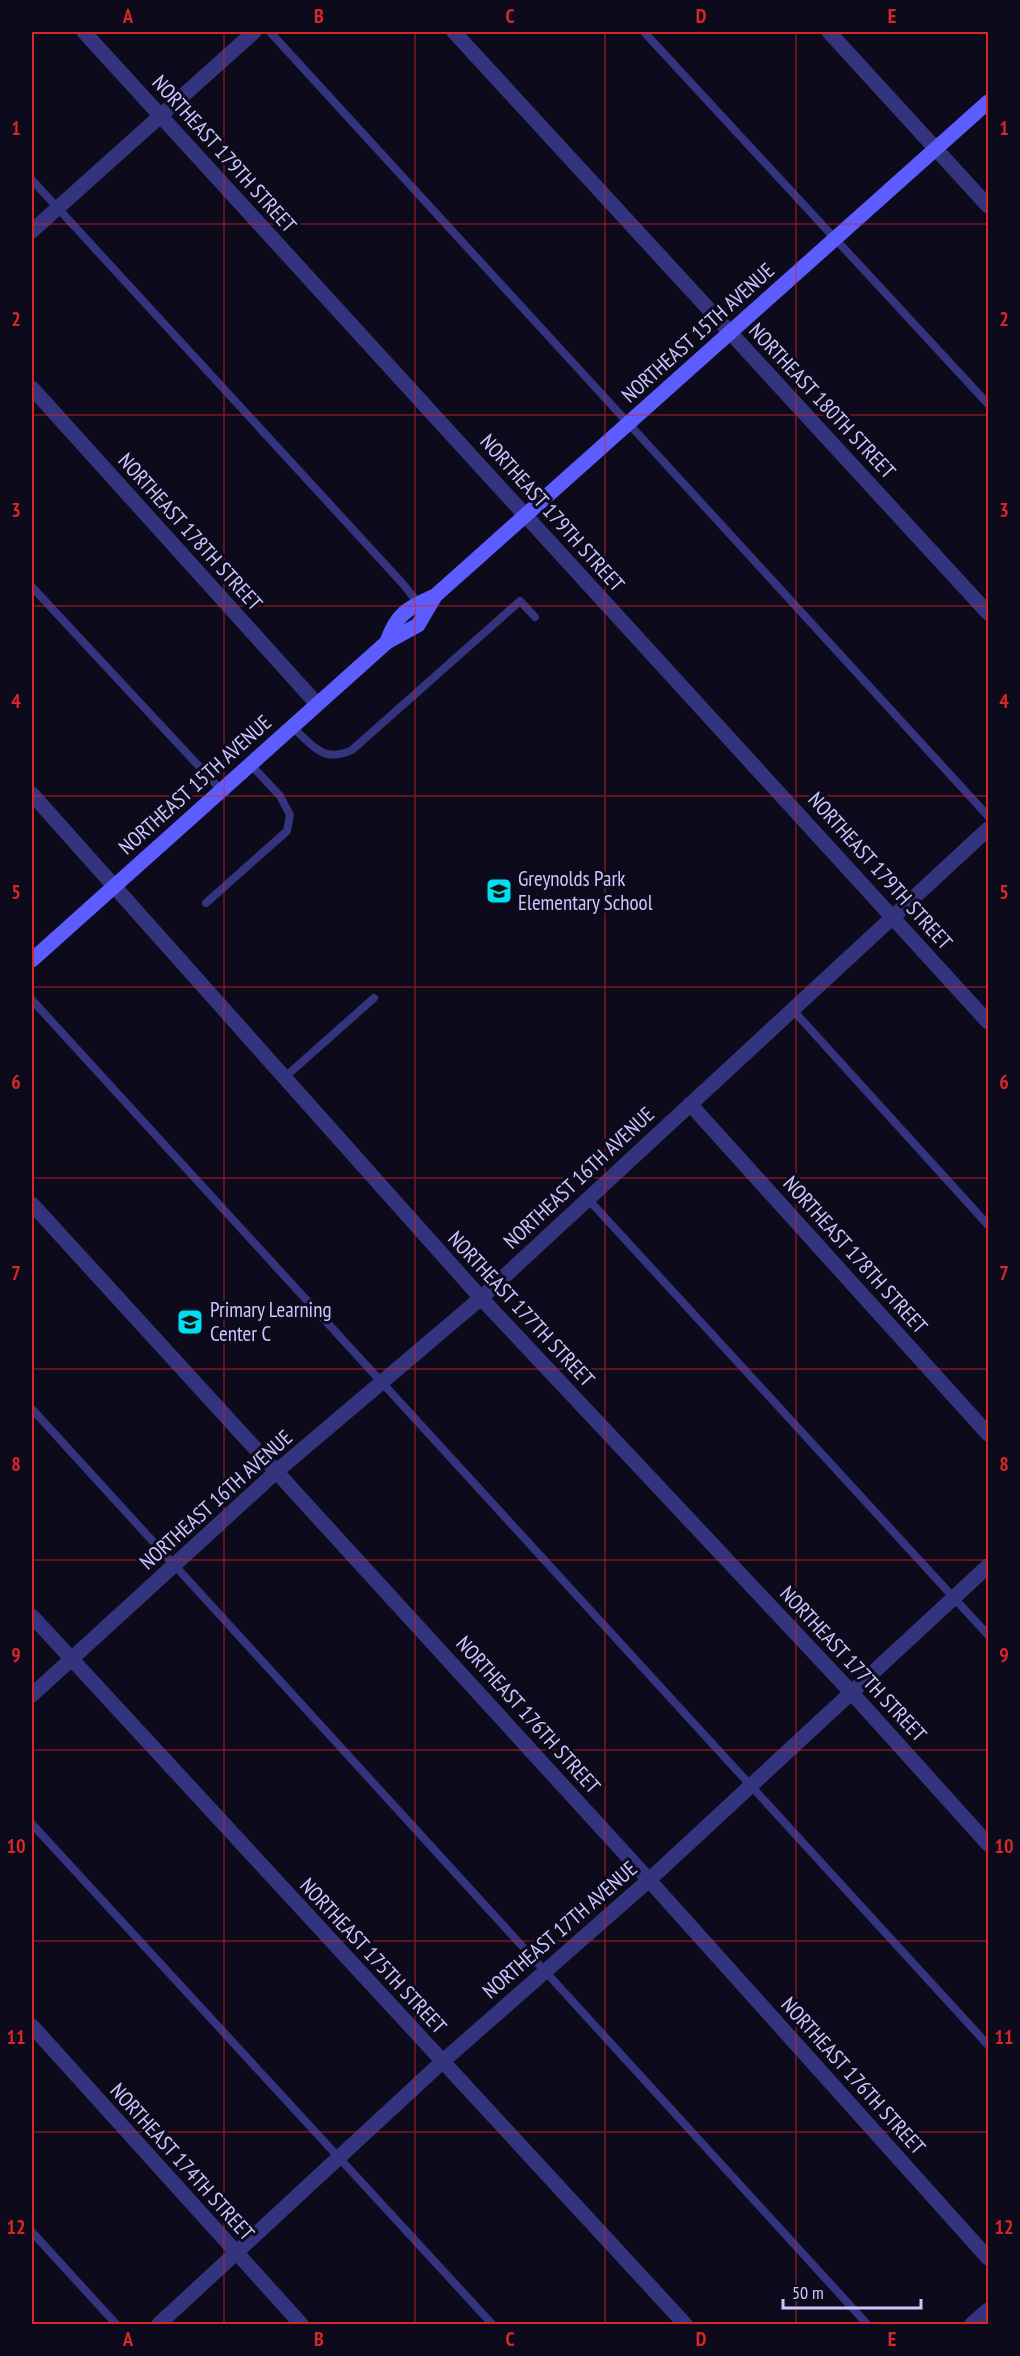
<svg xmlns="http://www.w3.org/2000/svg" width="1020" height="2356" viewBox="0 0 1020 2356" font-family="'PT Sans Narrow',sans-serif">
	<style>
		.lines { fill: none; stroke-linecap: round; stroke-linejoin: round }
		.lane { stroke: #34337e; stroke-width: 8 }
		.street { stroke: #34337e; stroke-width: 15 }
		.secondary { stroke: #5d5dff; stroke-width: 15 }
		.grid { fill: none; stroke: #d62828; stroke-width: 1.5; stroke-opacity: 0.55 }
		.labels { text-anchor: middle; stroke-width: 6; stroke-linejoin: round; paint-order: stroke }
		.street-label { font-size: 21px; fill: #cbc6ff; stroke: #0d0a1c }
		.poi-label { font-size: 21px; fill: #cbc6ff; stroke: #0d0a1c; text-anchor: start }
		.neatline { fill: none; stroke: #d62828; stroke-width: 2 }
		.grid-label { font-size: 20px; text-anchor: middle; font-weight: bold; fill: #d62828 }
	</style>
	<rect width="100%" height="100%" fill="#0d0a1c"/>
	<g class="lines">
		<!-- lane -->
		<g class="lane">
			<path d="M 270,32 L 988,816"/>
			<path d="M 644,32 L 988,404"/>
			<path d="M 32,180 L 403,584 L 419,604"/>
			<path d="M 32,587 L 222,791"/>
			<path d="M 292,727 C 313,745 322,764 352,750 L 520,601 L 535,617"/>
			<path d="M 206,903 L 287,831 L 290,815 L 280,796 L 251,765"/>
			<path d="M 32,1000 L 988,2045"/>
			<path d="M 792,1009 L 988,1225"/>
			<path d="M 285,1077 L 374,998"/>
			<path d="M 588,1199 L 988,1635"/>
			<path d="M 32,1409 L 867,2324"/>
			<path d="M 32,1824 L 492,2324"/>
			<path d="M 32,2232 L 116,2324"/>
		</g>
		<!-- street -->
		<g class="street">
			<path d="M 84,32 L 988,1022"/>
			<path d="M 454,32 L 988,613"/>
			<path d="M 829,32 L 988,206"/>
			<path d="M 32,231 L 254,32"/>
			<path d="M 32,388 L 317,704"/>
			<path d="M 32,794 L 481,1298 L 851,1692 L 988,1844"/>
			<path d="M 690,1104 L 988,1434"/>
			<path d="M 32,1204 L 649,1880 L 988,2258"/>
			<path d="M 32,1616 L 685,2324"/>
			<path d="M 32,1695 L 277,1471 L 481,1298 L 988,829"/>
			<path d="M 32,2026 L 301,2324"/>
			<path d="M 159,2324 L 442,2062 L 649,1880 L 988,1566"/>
			<path d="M 972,2324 L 988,2310"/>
		</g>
		<!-- secondary -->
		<g class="secondary">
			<path d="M 387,642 C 397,612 409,608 435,596 L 988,102"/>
			<path d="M 32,960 L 387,642 L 418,625 L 435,596"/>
		</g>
	</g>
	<!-- grid -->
	<path class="grid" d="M 224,32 L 224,2324M 415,32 L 415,2324M 605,32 L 605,2324M 796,32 L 796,2324M 32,224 L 988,224M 32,415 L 988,415M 32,606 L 988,606M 32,796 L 988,796M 32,987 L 988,987M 32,1178 L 988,1178M 32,1369 L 988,1369M 32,1560 L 988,1560M 32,1750 L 988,1750M 32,1941 L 988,1941M 32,2132 L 988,2132"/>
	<!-- icons -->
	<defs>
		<g id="school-square" transform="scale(1.35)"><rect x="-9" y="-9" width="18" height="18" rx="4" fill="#00def1" stroke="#0d0a1c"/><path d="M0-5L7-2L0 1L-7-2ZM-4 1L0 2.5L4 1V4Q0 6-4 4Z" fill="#111"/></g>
	</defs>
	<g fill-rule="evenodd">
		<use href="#school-square" x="499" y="891"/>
		<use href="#school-square" x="190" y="1322"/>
	</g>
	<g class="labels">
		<!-- street labels -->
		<g class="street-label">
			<text transform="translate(224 154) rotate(48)" y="7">NORTHEAST 179TH STREET</text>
			<text transform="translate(698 333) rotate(-42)" y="7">NORTHEAST 15TH AVENUE</text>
			<text transform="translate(822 401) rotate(47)" y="7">NORTHEAST 180TH STREET</text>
			<text transform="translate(552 513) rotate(48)" y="7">NORTHEAST 179TH STREET</text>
			<text transform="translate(190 532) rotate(48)" y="7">NORTHEAST 178TH STREET</text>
			<text transform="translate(195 785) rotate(-42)" y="7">NORTHEAST 15TH AVENUE</text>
			<text transform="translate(880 871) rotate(48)" y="7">NORTHEAST 179TH STREET</text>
			<text transform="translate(579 1178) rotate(-43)" y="7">NORTHEAST 16TH AVENUE</text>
			<text transform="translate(855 1255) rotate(48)" y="7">NORTHEAST 178TH STREET</text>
			<text transform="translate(521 1309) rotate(47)" y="7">NORTHEAST 177TH STREET</text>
			<text transform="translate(216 1500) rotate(-42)" y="7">NORTHEAST 16TH AVENUE</text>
			<text transform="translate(853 1664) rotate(47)" y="7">NORTHEAST 177TH STREET</text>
			<text transform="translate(528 1715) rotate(48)" y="7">NORTHEAST 176TH STREET</text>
			<text transform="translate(560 1930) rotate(-41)" y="7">NORTHEAST 17TH AVENUE</text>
			<text transform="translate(373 1956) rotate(47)" y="7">NORTHEAST 175TH STREET</text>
			<text transform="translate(853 2076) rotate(48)" y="7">NORTHEAST 176TH STREET</text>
			<text transform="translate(182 2162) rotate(48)" y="7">NORTHEAST 174TH STREET</text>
		</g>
		<!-- poi labels -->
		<g class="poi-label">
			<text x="518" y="886">Greynolds Park<tspan x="518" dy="24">Elementary School</tspan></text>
			<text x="210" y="1317">Primary Learning<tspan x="210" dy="24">Center C</tspan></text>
		</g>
	</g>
	<!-- border -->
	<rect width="1020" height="2356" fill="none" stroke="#0d0a1c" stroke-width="66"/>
	<!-- scale -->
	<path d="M783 2299v9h138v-9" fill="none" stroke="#cbc6ff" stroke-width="3"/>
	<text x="792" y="2299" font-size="18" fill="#cbc6ff" stroke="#0d0a1c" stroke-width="4.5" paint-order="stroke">50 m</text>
	<rect x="33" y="33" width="954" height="2290" class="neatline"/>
	<g class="grid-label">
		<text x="128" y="23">A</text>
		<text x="319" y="23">B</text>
		<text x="510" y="23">C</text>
		<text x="701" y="23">D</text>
		<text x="892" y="23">E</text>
		<text x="16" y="135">1</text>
		<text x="1004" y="135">1</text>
		<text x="16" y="326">2</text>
		<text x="1004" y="326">2</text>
		<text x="16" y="517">3</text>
		<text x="1004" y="517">3</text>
		<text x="16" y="708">4</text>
		<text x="1004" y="708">4</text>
		<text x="16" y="899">5</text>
		<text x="1004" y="899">5</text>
		<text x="16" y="1089">6</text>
		<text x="1004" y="1089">6</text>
		<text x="16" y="1280">7</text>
		<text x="1004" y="1280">7</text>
		<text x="16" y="1471">8</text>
		<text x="1004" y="1471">8</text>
		<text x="16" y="1662">9</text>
		<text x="1004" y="1662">9</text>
		<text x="16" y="1853">10</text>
		<text x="1004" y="1853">10</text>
		<text x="16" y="2044">11</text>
		<text x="1004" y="2044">11</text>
		<text x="16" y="2234">12</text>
		<text x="1004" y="2234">12</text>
		<text x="128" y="2346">A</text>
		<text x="319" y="2346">B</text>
		<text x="510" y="2346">C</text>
		<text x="701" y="2346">D</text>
		<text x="892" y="2346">E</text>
	</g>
</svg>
